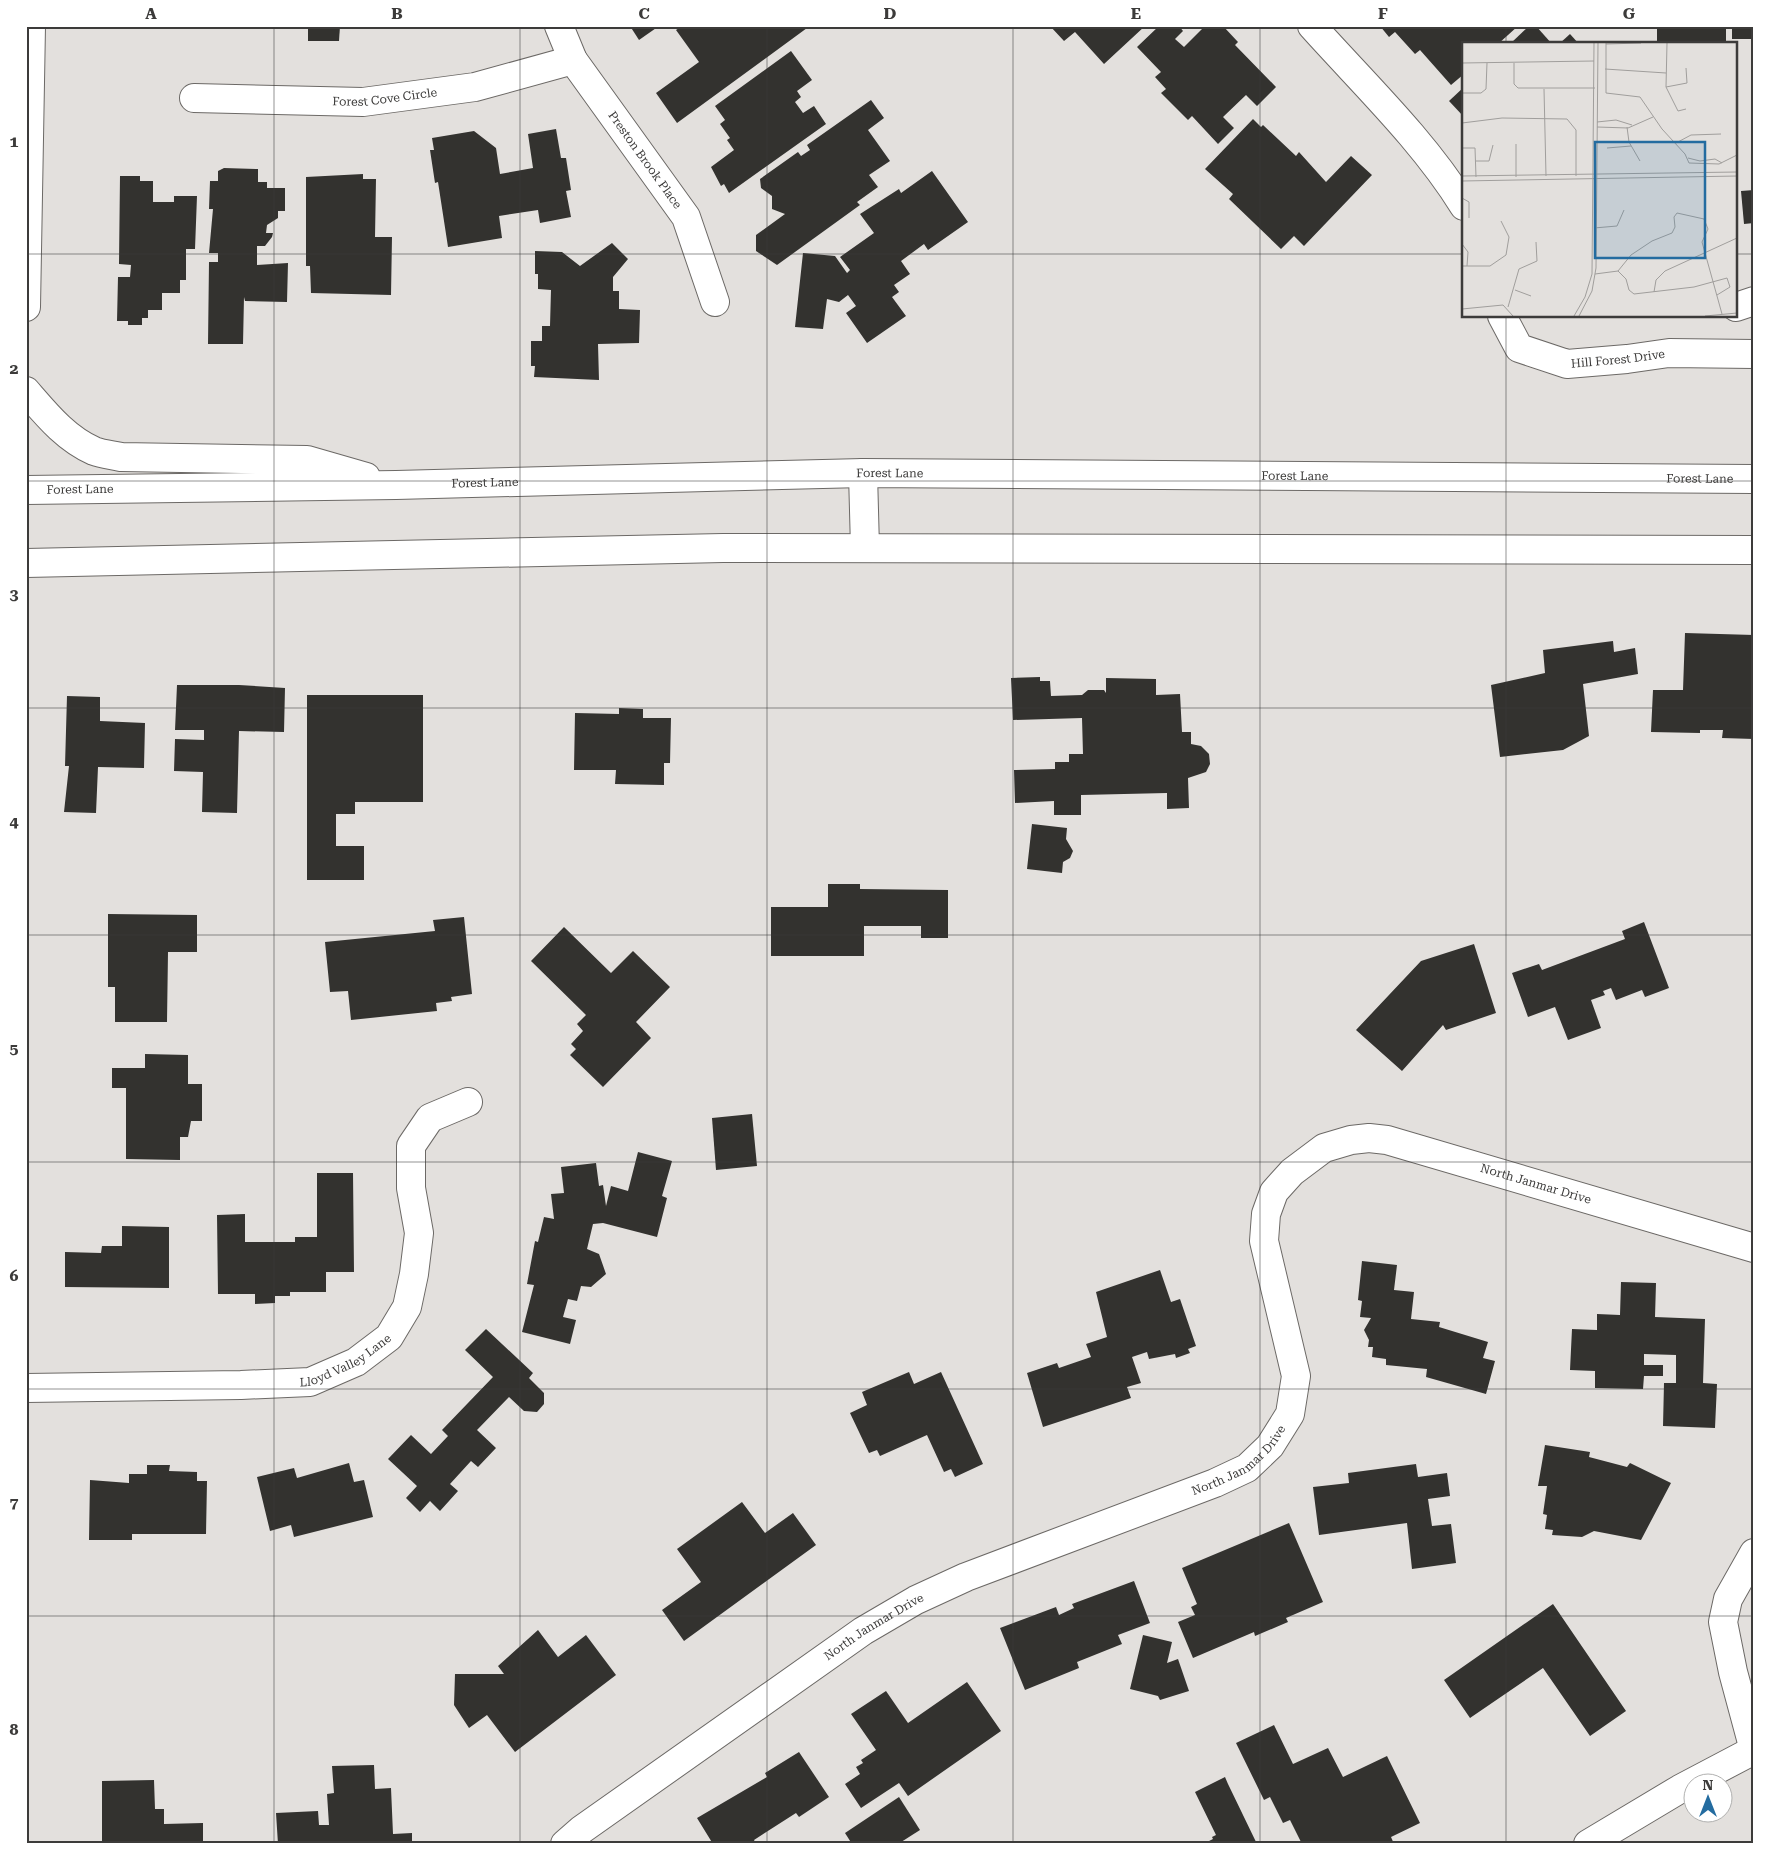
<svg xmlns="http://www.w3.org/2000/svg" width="1780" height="1870" viewBox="0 0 1780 1870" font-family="'Roboto Serif',serif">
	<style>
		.building { fill: #33322f }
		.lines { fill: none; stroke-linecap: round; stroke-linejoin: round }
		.street-casing { stroke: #6c6966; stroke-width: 30 }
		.secondary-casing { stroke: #6c6966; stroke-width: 30 }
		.street { stroke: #fff; stroke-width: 28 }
		.secondary { stroke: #fff; stroke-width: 28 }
		.grid { fill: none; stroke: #3c3b3a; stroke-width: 1; stroke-opacity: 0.55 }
		.labels { text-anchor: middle; stroke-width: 5; stroke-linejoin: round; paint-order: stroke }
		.street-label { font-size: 12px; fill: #3c3b3a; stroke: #fff }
		.inset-road { fill: none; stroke: #a09e9c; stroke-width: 1 }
		.view { fill: #246ca0; fill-opacity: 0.15; stroke: #246ca0; stroke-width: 2.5 }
		.inset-edge { fill: none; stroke: #3c3b3a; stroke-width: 2.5 }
		.neatline { fill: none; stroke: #3c3b3a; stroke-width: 2 }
		.grid-label { font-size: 16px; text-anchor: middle; font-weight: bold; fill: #3c3b3a }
	</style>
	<rect width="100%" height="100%" fill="#e3e0dd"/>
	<!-- building -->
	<g class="building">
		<path d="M 308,26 L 340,26 L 339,41 L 308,41 Z"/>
		<path d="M 630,26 L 659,26 L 639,40 Z"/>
		<path d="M 682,26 L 713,26 L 714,29 L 718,26 L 805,26 L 807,28 L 677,123 L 656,93 L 699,62 L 676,30 Z"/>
		<path d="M 1050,26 L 1145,26 L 1104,64 L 1075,32 L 1064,41 Z"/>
		<path d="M 1159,26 L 1179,26 L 1183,31 L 1175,39 L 1184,47 L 1205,26 L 1223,26 L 1238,42 L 1235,45 L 1276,87 L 1257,106 L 1246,95 L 1223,117 L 1234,128 L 1218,144 L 1192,116 L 1188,120 L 1161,93 L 1166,89 L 1155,77 L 1161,72 L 1137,47 Z"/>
		<path d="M 1380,26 L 1451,26 L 1452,28 L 1455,26 L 1518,26 L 1498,44 L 1464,44 L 1464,74 L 1451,85 L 1420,50 L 1415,54 L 1395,32 L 1389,37 Z"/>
		<path d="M 1529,26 L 1536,26 L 1552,44 L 1510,44 Z"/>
		<path d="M 1657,26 L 1726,26 L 1726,41 L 1657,43 Z"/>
		<rect x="1732" y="26" width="22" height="13"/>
		<path d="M 1570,34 L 1579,44 L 1559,44 Z"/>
		<path d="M 791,51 L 812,80 L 797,91 L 801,97 L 795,102 L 803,113 L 814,106 L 826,124 L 729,193 L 724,184 L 721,186 L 711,167 L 734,150 L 727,140 L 730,138 L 720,124 L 725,120 L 715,106 Z"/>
		<path d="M 1464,87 L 1464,117 L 1449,101 Z"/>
		<path d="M 871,100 L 884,118 L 868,130 L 890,161 L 869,175 L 878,187 L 857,202 L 860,205 L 777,265 L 756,251 L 756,235 L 785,214 L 772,209 L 772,196 L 761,188 L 760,179 L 798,152 L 801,156 L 810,150 L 807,145 Z"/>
		<path d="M 1253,119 L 1261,127 L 1263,125 L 1296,156 L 1299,152 L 1326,182 L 1351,156 L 1372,175 L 1304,246 L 1294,236 L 1281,249 L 1229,199 L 1233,194 L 1205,169 Z"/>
		<path d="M 556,129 L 561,158 L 566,158 L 571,190 L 566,191 L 571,217 L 540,223 L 538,210 L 499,216 L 502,238 L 448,247 L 438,182 L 435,183 L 430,150 L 434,150 L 432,138 L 474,131 L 496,148 L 500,174 L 533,168 L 528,134 Z"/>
		<path d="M 224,168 L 258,169 L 258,182 L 267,182 L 267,188 L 285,188 L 285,211 L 278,211 L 278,218 L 267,225 L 266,233 L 273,233 L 272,237 L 265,246 L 257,246 L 257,265 L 288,263 L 287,302 L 245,301 L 244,297 L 243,344 L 208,344 L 209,262 L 218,262 L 218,253 L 209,253 L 213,209 L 209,209 L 210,181 L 218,181 L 218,171 Z"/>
		<path d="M 932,171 L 968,222 L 928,250 L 924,244 L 901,261 L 910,274 L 894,285 L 899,292 L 892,297 L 906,316 L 867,343 L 846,313 L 856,306 L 848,295 L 839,302 L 827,299 L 823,329 L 795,327 L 803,253 L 835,256 L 847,273 L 850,270 L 840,257 L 874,233 L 860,214 L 899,189 L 901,193 Z"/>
		<path d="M 363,174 L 363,179 L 376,179 L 375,237 L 392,237 L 391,295 L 311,293 L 310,266 L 306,266 L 306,177 Z"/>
		<path d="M 120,176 L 140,176 L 140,181 L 153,181 L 153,202 L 174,202 L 174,196 L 197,196 L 195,249 L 186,249 L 186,280 L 180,280 L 180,293 L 162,293 L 162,310 L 148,310 L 148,318 L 142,318 L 142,325 L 128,325 L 128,321 L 117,321 L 118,277 L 130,277 L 131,265 L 119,264 Z"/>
		<path d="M 1754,190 L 1754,223 L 1744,224 L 1741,191 Z"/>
		<path d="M 612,243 L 628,259 L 613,277 L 613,291 L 619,291 L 619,309 L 640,310 L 639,343 L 598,344 L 599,380 L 534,377 L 535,366 L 531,366 L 531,341 L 542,341 L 542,326 L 550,326 L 551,290 L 538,289 L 538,274 L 535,274 L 535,251 L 562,252 L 580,266 Z"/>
		<path d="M 1685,633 L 1754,635 L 1754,739 L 1722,738 L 1723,730 L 1700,730 L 1700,733 L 1651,732 L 1653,690 L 1683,690 Z"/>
		<path d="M 1613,641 L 1614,652 L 1635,648 L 1638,674 L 1583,684 L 1589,736 L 1563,750 L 1500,757 L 1491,685 L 1545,673 L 1543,650 Z"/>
		<path d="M 1040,677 L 1040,681 L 1050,681 L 1051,696 L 1082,695 L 1088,690 L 1104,690 L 1106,693 L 1106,678 L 1156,679 L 1156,695 L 1180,694 L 1182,732 L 1191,732 L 1191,744 L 1201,746 L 1209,754 L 1210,764 L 1206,772 L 1188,778 L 1189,808 L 1167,809 L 1167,793 L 1081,795 L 1081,815 L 1054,815 L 1054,801 L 1015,803 L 1014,770 L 1055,769 L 1055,762 L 1069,762 L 1069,754 L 1083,754 L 1082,718 L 1013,720 L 1011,678 Z"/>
		<path d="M 177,685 L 239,685 L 285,688 L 284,732 L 239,731 L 237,813 L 202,812 L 203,772 L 174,771 L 175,739 L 204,740 L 204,730 L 175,730 Z"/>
		<path d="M 307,695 L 423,695 L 423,802 L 355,802 L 355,814 L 336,814 L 336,846 L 364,846 L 364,880 L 307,880 Z"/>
		<path d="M 67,696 L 100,697 L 100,721 L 145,723 L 144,768 L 98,767 L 96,813 L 64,812 L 69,766 L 65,766 Z"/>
		<path d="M 619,708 L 643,709 L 643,718 L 671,718 L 670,763 L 664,763 L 664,785 L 615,784 L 616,770 L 574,770 L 575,713 L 619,714 Z"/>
		<path d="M 1032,824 L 1067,828 L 1066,839 L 1073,851 L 1070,858 L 1063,862 L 1062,873 L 1027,869 Z"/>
		<path d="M 828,884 L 860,884 L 860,889 L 948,890 L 948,938 L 921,938 L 921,926 L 864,926 L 864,956 L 771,956 L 771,907 L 828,907 Z"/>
		<path d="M 108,914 L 197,915 L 197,952 L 168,952 L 167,1022 L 115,1022 L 115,987 L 108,987 Z"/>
		<path d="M 464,917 L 472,994 L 451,997 L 452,1001 L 436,1003 L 437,1011 L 351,1020 L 348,991 L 330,992 L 325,942 L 435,931 L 433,920 Z"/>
		<path d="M 1644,922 L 1669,988 L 1645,997 L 1642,990 L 1616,1000 L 1611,988 L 1603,991 L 1605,995 L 1591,1000 L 1601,1028 L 1568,1040 L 1555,1007 L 1528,1017 L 1512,973 L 1539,964 L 1542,970 L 1625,939 L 1622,931 Z"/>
		<path d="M 564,927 L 611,973 L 633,951 L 670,987 L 636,1022 L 651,1038 L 603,1087 L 570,1055 L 576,1049 L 571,1044 L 583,1031 L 577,1024 L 586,1015 L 531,961 Z"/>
		<path d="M 1474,944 L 1496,1013 L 1446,1030 L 1443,1025 L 1402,1071 L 1356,1030 L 1421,961 Z"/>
		<path d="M 145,1054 L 188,1055 L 188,1084 L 202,1084 L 202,1121 L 191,1121 L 188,1137 L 180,1137 L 180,1160 L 126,1159 L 126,1088 L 112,1088 L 112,1068 L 145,1068 Z"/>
		<path d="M 752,1114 L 757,1166 L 716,1170 L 712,1118 Z"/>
		<path d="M 638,1152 L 672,1161 L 662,1196 L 667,1198 L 657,1237 L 603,1223 L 593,1224 L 587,1249 L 599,1254 L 606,1274 L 591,1287 L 581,1286 L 577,1301 L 568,1299 L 563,1317 L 576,1320 L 570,1344 L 522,1332 L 534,1285 L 527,1284 L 535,1241 L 538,1242 L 544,1217 L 554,1219 L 551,1194 L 564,1193 L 561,1167 L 596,1163 L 599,1186 L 603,1185 L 606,1206 L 611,1186 L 628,1191 Z"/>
		<path d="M 317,1173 L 353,1173 L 354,1272 L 326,1272 L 326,1292 L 290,1292 L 290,1296 L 275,1296 L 275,1303 L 255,1304 L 255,1294 L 218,1294 L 217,1215 L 245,1214 L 245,1242 L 295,1242 L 295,1237 L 317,1237 Z"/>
		<path d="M 122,1226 L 169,1227 L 169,1288 L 65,1287 L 65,1252 L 101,1253 L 102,1246 L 122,1246 Z"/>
		<path d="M 1362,1261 L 1397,1265 L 1394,1290 L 1414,1292 L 1411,1319 L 1440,1322 L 1439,1327 L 1488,1342 L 1483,1358 L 1495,1361 L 1486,1394 L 1426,1377 L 1427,1369 L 1386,1365 L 1386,1359 L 1372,1357 L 1373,1347 L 1368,1347 L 1369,1340 L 1364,1330 L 1371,1318 L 1360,1317 L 1362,1301 L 1358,1300 Z"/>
		<path d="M 1160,1270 L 1171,1302 L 1180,1299 L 1196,1346 L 1188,1349 L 1190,1353 L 1176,1358 L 1175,1354 L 1149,1359 L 1147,1352 L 1132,1357 L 1141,1383 L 1127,1387 L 1131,1398 L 1043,1427 L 1027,1373 L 1057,1363 L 1059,1368 L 1091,1357 L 1086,1344 L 1107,1337 L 1096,1292 Z"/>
		<path d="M 1621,1282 L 1656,1283 L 1655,1317 L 1705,1319 L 1703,1383 L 1717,1384 L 1715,1428 L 1663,1426 L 1664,1383 L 1676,1383 L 1676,1355 L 1644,1354 L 1644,1365 L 1663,1365 L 1663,1376 L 1644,1376 L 1643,1389 L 1595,1388 L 1595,1371 L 1570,1370 L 1572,1329 L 1597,1330 L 1597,1314 L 1620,1315 Z"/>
		<path d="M 486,1329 L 533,1373 L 529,1378 L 544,1393 L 544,1404 L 537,1412 L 524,1411 L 509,1397 L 477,1430 L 496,1448 L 478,1467 L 471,1461 L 450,1484 L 458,1491 L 440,1511 L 430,1501 L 420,1512 L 406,1498 L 417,1486 L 388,1459 L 411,1435 L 431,1454 L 448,1436 L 442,1430 L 493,1377 L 465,1350 Z"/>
		<path d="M 909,1372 L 914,1384 L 941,1372 L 983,1464 L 955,1477 L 951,1469 L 944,1472 L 927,1435 L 880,1456 L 877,1450 L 869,1453 L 850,1413 L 867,1405 L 862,1392 Z"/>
		<path d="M 1545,1445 L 1590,1452 L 1589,1457 L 1627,1467 L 1630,1463 L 1671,1483 L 1641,1540 L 1594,1531 L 1582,1537 L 1552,1535 L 1553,1530 L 1545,1529 L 1547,1515 L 1543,1514 L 1547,1486 L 1538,1486 Z"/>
		<path d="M 349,1463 L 354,1482 L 364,1480 L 373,1517 L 294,1537 L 291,1525 L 270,1531 L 257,1477 L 294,1468 L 297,1478 Z"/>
		<path d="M 1416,1464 L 1418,1477 L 1447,1473 L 1450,1496 L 1428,1499 L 1432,1526 L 1451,1524 L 1456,1563 L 1412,1569 L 1407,1523 L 1319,1535 L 1313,1487 L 1349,1483 L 1348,1473 Z"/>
		<path d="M 147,1465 L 170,1465 L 169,1471 L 197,1472 L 197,1481 L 207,1481 L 206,1534 L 132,1534 L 132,1540 L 89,1540 L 90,1480 L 129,1483 L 129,1474 L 147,1474 Z"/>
		<path d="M 742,1502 L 765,1533 L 793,1513 L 816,1545 L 684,1641 L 662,1610 L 701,1582 L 677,1549 Z"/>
		<path d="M 1289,1523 L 1323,1602 L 1286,1618 L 1288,1622 L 1281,1625 L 1255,1636 L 1254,1632 L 1193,1658 L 1178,1622 L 1195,1615 L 1191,1607 L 1197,1604 L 1182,1568 Z"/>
		<path d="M 1134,1581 L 1150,1623 L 1118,1635 L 1122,1644 L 1077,1662 L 1079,1668 L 1025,1690 L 1000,1628 L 1056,1607 L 1059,1615 L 1074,1608 L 1072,1604 Z"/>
		<path d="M 1553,1604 L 1626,1711 L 1590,1736 L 1543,1668 L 1470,1718 L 1444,1680 Z"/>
		<path d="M 538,1630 L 558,1657 L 586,1635 L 616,1675 L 515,1752 L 487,1715 L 469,1728 L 454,1705 L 455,1674 L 504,1674 L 498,1666 Z"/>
		<path d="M 1143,1635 L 1172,1642 L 1167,1663 L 1178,1659 L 1189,1691 L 1160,1700 L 1158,1696 L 1130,1689 Z"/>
		<path d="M 967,1682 L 1001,1731 L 908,1796 L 899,1783 L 861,1808 L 845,1784 L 860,1774 L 856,1767 L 863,1763 L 861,1760 L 876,1750 L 851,1714 L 886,1691 L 908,1723 Z"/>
		<path d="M 1274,1725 L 1293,1764 L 1328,1748 L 1343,1777 L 1387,1756 L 1420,1823 L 1391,1837 L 1394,1844 L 1302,1844 L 1290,1820 L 1283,1823 L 1270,1797 L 1264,1800 L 1236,1743 Z"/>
		<path d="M 799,1752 L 829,1797 L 799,1817 L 796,1813 L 754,1840 L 756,1844 L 713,1844 L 697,1818 L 767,1777 L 765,1773 Z"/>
		<path d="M 374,1765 L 375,1789 L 391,1788 L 393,1834 L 412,1833 L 412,1844 L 278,1844 L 276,1813 L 318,1811 L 319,1825 L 329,1825 L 327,1794 L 334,1793 L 332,1766 Z"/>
		<path d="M 1225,1777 L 1228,1784 L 1257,1844 L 1203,1844 L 1213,1839 L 1212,1837 L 1216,1835 L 1195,1792 Z"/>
		<path d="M 154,1780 L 155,1809 L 164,1809 L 164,1824 L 203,1823 L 203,1844 L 102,1844 L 102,1781 Z"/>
		<path d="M 899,1797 L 920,1830 L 898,1844 L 852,1844 L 845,1833 Z"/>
	</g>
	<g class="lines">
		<!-- street casing -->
		<g class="street-casing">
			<g id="street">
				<path id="s1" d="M 559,26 L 573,60 L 686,217 L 715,302"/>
				<path d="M 1312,26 C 1364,84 1423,140 1464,206"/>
				<path id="s2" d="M 194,98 L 363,102 L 475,87 L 573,60"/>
				<path d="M 1736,307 L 1754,301"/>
				<path id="s3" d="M 1502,316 L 1519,348 L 1567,364 L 1627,359 L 1669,353 L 1754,354"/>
				<path id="s4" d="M 26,1388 L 241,1385 L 310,1382 L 356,1362 L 389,1337 L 407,1307 L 414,1274 L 419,1233 L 411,1188 L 411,1146 L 430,1118 L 468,1102"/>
				<path d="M 1754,1553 L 1728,1599 L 1723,1622 L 1733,1672 L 1754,1750"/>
				<path id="s5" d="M 565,1844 L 581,1830 L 863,1631 L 916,1600 L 966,1577 L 1215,1483 L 1247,1468 L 1270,1446 L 1290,1414 L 1296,1376 L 1264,1241 L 1266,1214 L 1274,1192 L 1292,1172 L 1324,1148 L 1351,1140 L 1369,1138 L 1387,1140 L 1754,1248"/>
				<path d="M 1588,1844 L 1680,1789 L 1754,1750"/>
			</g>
		</g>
		<!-- secondary casing -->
		<g class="secondary-casing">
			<g id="secondary">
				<path d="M 26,307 L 31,26"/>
				<path d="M 26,391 C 46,414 65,438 94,451 C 102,454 112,455 121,457 L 307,460 L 366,477"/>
				<path d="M 863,473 L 865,548"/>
				<path id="s6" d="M 26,490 L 396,485 L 863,473 L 1754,479"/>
				<path d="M 26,563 L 723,548 L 1754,550"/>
			</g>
		</g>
		<!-- street -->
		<use href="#street" class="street"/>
		<!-- secondary -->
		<use href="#secondary" class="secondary"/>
	</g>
	<!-- grid -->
	<path class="grid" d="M 274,26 L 274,1844M 520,26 L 520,1844M 767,26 L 767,1844M 1013,26 L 1013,1844M 1260,26 L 1260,1844M 1506,26 L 1506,44M 26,254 L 1464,254M 1736,254 L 1754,254M 1506,316 L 1506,1844M 26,481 L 1754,481M 26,708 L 1754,708M 26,935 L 1754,935M 26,1162 L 1754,1162M 26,1389 L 1754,1389M 26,1616 L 1754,1616"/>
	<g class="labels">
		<!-- street labels -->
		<g class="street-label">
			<text dy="4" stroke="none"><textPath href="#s2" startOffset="191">Forest Cove Circle</textPath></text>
			<text dy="4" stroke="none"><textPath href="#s1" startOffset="160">Preston Brook Place</textPath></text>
			<text dy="4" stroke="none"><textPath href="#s3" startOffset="138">Hill Forest Drive</textPath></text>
			<text dy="4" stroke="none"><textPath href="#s6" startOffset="864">Forest Lane</textPath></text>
			<text dy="4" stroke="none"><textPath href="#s6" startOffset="1269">Forest Lane</textPath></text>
			<text dy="4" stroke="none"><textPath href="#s6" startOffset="1674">Forest Lane</textPath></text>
			<text dy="4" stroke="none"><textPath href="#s6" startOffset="459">Forest Lane</textPath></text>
			<text dy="4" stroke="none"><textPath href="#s6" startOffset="54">Forest Lane</textPath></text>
			<text dy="4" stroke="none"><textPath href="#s5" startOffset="1368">North Janmar Drive</textPath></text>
			<text dy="4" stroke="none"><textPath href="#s4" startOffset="325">Lloyd Valley Lane</textPath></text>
			<text dy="4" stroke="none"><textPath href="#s5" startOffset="782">North Janmar Drive</textPath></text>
			<text dy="4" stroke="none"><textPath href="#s5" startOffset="378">North Janmar Drive</textPath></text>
		</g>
	</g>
	<!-- overview -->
	<g transform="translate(1462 42)">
		<rect width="275" height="275" fill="#e3e0dd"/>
		<path class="inset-road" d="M 144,1 L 144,51 L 178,55 L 200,87 L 223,112 L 227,121 L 257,122 L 275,113M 205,1 L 204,45 L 216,69 L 224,67M 144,2 L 179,1M 0,21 L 132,19M 52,21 L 52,42 L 56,46 L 133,46M 143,27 L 204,31M 204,45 L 225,41 L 224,26M 82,47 L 84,134M 0,51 L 19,51 L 24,47 L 25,21M 135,80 L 154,78 L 170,83M 0,81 L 40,76 L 105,77 L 114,88 L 114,134M 135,85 L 166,86 L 191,75M 165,85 L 167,100 L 178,119M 214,101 L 229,93 L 259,92M 0,106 L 13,106 L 14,135M 145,106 L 169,104M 226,116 L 238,119 L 253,117 L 260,121M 14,119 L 27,119 L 31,103M 0,134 L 275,130M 54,135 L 54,102M 0,139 L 275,134M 0,156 L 7,160 L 7,176M 132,186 L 155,184 L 162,168M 0,202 L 6,210 L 5,224M 0,224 L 28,224 L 44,213 L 47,195 L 39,179M 156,229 L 164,237 L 167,248 L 172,252 L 232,245 L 265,236 L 268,245 L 255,253M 133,232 L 156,229 L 169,213 L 190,199 L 210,191 L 213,185 L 212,175 L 215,171 L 242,177 L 246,187 L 240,200 L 260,272M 53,248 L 69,254M 192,250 L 194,238 L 203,229 L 275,196M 46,265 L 57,227 L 75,219 L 74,200M 0,267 L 41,263 L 51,274M 112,274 L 123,255 L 130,232 L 132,1M 117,274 L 130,249 L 134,226 L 136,1M 243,274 L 275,271"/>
		<path class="view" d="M 133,100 L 243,100 L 243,216 L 133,216 Z"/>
		<rect width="275" height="275" class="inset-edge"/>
	</g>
	<!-- border -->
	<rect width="1780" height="1870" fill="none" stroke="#ffffff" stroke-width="55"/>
	<!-- north arrow -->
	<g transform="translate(1708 1798)"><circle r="24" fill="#ffffff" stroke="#b1b1b0"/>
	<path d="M0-4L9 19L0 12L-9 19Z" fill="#246ca0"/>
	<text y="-8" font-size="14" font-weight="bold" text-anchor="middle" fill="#3c3b3a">N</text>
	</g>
	<rect x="28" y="28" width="1724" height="1814" class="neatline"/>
	<g class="grid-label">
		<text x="151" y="19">A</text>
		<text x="397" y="19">B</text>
		<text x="644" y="19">C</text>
		<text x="890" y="19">D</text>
		<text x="1136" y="19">E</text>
		<text x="1383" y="19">F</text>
		<text x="1629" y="19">G</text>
		<text x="14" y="147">1</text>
		<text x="14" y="374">2</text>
		<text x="14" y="600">3</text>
		<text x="14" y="827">4</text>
		<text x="14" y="1054">5</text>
		<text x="14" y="1281">6</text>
		<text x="14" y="1508">7</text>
		<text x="14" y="1735">8</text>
	</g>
</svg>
